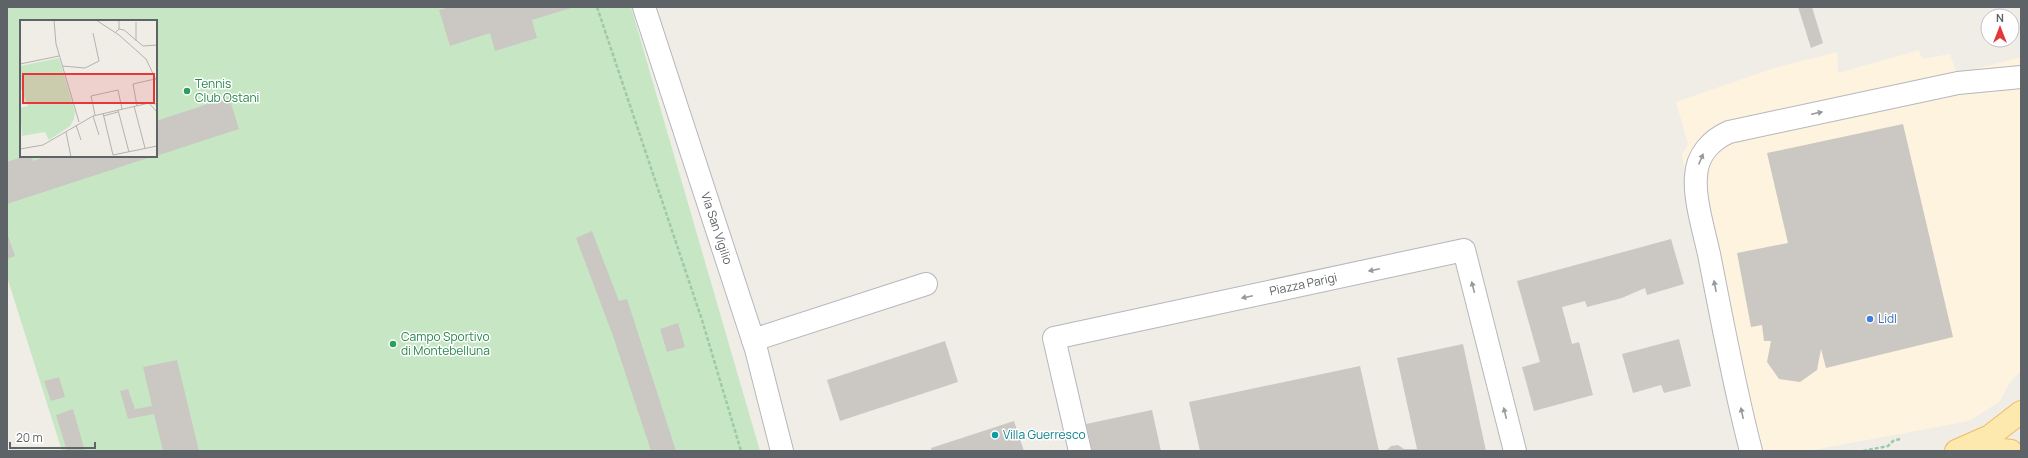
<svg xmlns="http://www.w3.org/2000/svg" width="2028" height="458" viewBox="0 0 2028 458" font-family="Manrope,sans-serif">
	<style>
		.commercial { fill: #fdf3df }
		.green { fill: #c7e7c4; fill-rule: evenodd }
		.building { fill: #cbc8c3 }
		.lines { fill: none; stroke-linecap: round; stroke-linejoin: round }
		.minor-casing { stroke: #b4b7bb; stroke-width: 24 }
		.major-casing { stroke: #efba61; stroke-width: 24 }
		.path { stroke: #9ecaa7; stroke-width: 2.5; stroke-dasharray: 4 2; stroke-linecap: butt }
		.minor { stroke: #fff; stroke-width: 22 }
		.major { stroke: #fde9ae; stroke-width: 22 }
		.oneway { fill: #969a9c }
		.leisure-dot { fill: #2e9e5b; stroke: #fff; stroke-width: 1.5 }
		.shop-dot { fill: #3f7fe0; stroke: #fff; stroke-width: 1.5 }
		.culture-dot { fill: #0f9aa8; stroke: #fff; stroke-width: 1.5 }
		.labels { text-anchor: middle; stroke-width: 3; stroke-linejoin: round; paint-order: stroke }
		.leisure-label { font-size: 12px; fill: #27864d; stroke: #fff; text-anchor: start }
		.street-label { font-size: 12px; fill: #5e6367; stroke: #fff }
		.shop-label { font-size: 12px; fill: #366cbe; stroke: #fff; text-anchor: start }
		.culture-label { font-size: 12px; fill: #0d838f; stroke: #fff; text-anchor: start }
		.inset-road { fill: none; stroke: #b2b2b0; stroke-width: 1 }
		.view { fill: #e63739; fill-opacity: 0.15; stroke: #e63739; stroke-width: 2 }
		.inset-edge { fill: none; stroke: #5e6367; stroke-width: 2 }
	</style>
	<rect width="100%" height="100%" fill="#f0ede7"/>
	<!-- commercial -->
	<path class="commercial" d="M 1919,50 L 1922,59 L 1950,54 L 1957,74 L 2021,57 L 2021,371 L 2011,381 L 1999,402 L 1969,421 L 1808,451 L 1738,451 L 1682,155 L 1688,144 L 1676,102 L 1777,67 L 1837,52 L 1838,73 Z"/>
	<!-- green -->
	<path class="green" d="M 7,7 L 631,7 L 760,451 L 62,451 L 7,277 ZM 21,21 L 156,21 L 156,156 L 21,156 Z"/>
	<!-- building -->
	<g class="building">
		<path d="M 450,7 L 574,7 L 532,20 L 537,38 L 495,51 L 490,33 L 450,46 L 439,10 Z"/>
		<path d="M 1798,7 L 1812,7 L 1823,43 L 1811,48 Z"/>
		<path d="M 229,97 L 239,129 L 156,156 L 156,121 Z"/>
		<path d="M 1903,124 L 1953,337 L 1826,368 L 1821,349 L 1817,370 L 1800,382 L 1779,379 L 1767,362 L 1771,341 L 1764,341 L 1762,325 L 1751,327 L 1737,253 L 1788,243 L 1767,153 Z"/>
		<path d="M 25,156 L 31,156 L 33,161 L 48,156 L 154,156 L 7,204 L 7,162 Z"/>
		<path d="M 592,231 L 619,301 L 627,299 L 676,451 L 651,451 L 613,336 L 576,238 Z"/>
		<path d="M 7,233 L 15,256 L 7,259 Z"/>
		<path d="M 1671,239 L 1684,284 L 1647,295 L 1645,288 L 1622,298 L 1587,307 L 1585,301 L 1562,307 L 1572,344 L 1579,342 L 1593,395 L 1534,411 L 1522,367 L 1540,362 L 1517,281 Z"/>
		<path d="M 678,323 L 685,347 L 667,352 L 660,329 Z"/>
		<path d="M 1679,339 L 1691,386 L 1664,393 L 1661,385 L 1633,393 L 1622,354 Z"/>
		<path d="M 945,341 L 958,382 L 840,421 L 827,380 Z"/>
		<path d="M 1463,344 L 1486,451 L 1386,451 L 1391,446 L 1398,445 L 1404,449 L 1417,449 L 1397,358 Z"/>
		<path d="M 177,360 L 199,451 L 163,451 L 154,414 L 128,419 L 120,391 L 128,389 L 135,409 L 152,406 L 143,367 Z"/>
		<path d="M 1360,366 L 1379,451 L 1200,451 L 1189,402 Z"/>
		<path d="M 59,377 L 65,397 L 51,401 L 44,381 Z"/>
		<path d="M 73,409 L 85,451 L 67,451 L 56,415 Z"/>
		<path d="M 1152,410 L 1161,451 L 1092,451 L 1086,424 Z"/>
		<path d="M 1014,421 L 1024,451 L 932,451 L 931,448 Z"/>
	</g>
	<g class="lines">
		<!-- minor casing -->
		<g class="minor-casing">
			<g id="minor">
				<path id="s1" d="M 644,7 L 756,349 L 782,451"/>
				<path d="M 753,340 L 926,284"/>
				<path id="s2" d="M 1080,451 L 1054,338 L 1464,250 L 1515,451"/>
				<path d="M 1751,451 C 1734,386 1722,320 1709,254 C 1704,231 1694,199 1696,176 C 1697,155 1711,140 1729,132 L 1958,83 L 2021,77"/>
			</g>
		</g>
		<!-- major casing -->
		<g class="major-casing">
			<g id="major">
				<path d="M 1956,451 L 1990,436 L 2021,412"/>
				<path d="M 1967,451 L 1994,449 L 2011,451"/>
			</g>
		</g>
		<!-- path -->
		<g class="path">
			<path d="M 597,7 L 702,320 L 741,451"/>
			<path d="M 1863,451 L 1888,446 L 1893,441 L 1900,439"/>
		</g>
		<!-- minor -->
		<use href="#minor" class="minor"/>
		<!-- major -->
		<use href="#major" class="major"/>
	</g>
	<!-- one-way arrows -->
	<defs><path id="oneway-solid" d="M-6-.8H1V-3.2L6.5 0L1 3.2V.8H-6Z"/></defs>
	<g class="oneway">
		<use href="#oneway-solid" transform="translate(1817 113) rotate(-12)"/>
		<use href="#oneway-solid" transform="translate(1701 159) rotate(-67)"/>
		<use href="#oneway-solid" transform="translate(1374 270) rotate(168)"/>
		<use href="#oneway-solid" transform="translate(1715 286) rotate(-101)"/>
		<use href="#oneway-solid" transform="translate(1473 287) rotate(-104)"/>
		<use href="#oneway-solid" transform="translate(1247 297) rotate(168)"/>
		<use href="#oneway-solid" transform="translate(1505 413) rotate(-104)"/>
		<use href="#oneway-solid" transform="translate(1742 413) rotate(-102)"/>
	</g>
	<!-- markers -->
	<g class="leisure-dot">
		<circle cx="187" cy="91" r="4"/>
		<circle cx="393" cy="344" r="4"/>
	</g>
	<circle class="shop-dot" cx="1870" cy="319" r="4"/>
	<circle class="culture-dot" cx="995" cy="435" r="4"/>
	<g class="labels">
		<!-- leisure labels -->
		<g class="leisure-label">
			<text x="195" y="88">Tennis<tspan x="195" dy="14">Club Ostani</tspan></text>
			<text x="401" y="341">Campo Sportivo<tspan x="401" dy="14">di Montebelluna</tspan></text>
		</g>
		<!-- street labels -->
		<g class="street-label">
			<text dy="4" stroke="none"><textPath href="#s1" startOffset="233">Via San Vigilio</textPath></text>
			<text dy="4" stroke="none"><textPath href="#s2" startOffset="371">Piazza Parigi</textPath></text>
		</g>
		<!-- shop labels -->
		<g class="shop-label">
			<text x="1878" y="323">Lidl</text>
		</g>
		<!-- culture labels -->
		<g class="culture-label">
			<text x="1003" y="439">Villa Guerresco</text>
		</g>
	</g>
	<!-- overview -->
	<g transform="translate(20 20)">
		<rect width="137" height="137" fill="#f0ede7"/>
		<path d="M 39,38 L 55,92 L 54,99 L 50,106 L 29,120 L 25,112 L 2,116 L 0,88 L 8,86 L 0,66 L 0,46 Z" fill="#c7e7c4"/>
		<path class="inset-road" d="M 34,0 L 36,24 L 59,102M 76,0 L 99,15 L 126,39 L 137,62M 116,2 L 116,21M 99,9 L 104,10 L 123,26 L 137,25M 95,13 L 99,9 L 99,0M 0,44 L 39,36M 42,46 L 65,48 L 79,41 L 73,13M 129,83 L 137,92M 114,86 L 125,128M 117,86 L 113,64 L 135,59M 98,90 L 109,132M 83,93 L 93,135 L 137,126M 75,95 L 71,76 L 98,70 L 102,89M 73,96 L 79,115M 83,96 L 98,92M 56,105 L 61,120M 46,112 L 51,137M 23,125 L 73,96 L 129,83 L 136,84M 0,129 L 23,125"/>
		<path class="view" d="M 3,54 L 134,54 L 134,83 L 3,83 Z"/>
		<rect width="137" height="137" class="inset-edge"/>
	</g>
	<!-- border -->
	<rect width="2028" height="458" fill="none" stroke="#5e6367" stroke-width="16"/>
	<!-- north arrow -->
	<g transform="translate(2000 28)"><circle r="19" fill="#ffffff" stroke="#bfc1c2"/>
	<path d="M0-3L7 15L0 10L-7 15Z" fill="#e63739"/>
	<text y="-6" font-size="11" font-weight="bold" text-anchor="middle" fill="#5e6367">N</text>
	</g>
	<!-- scale -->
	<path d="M10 442v6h85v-6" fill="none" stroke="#5e6367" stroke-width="2"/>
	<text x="16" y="442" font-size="12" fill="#5e6367" stroke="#ffffff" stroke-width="3" paint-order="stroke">20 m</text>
</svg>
